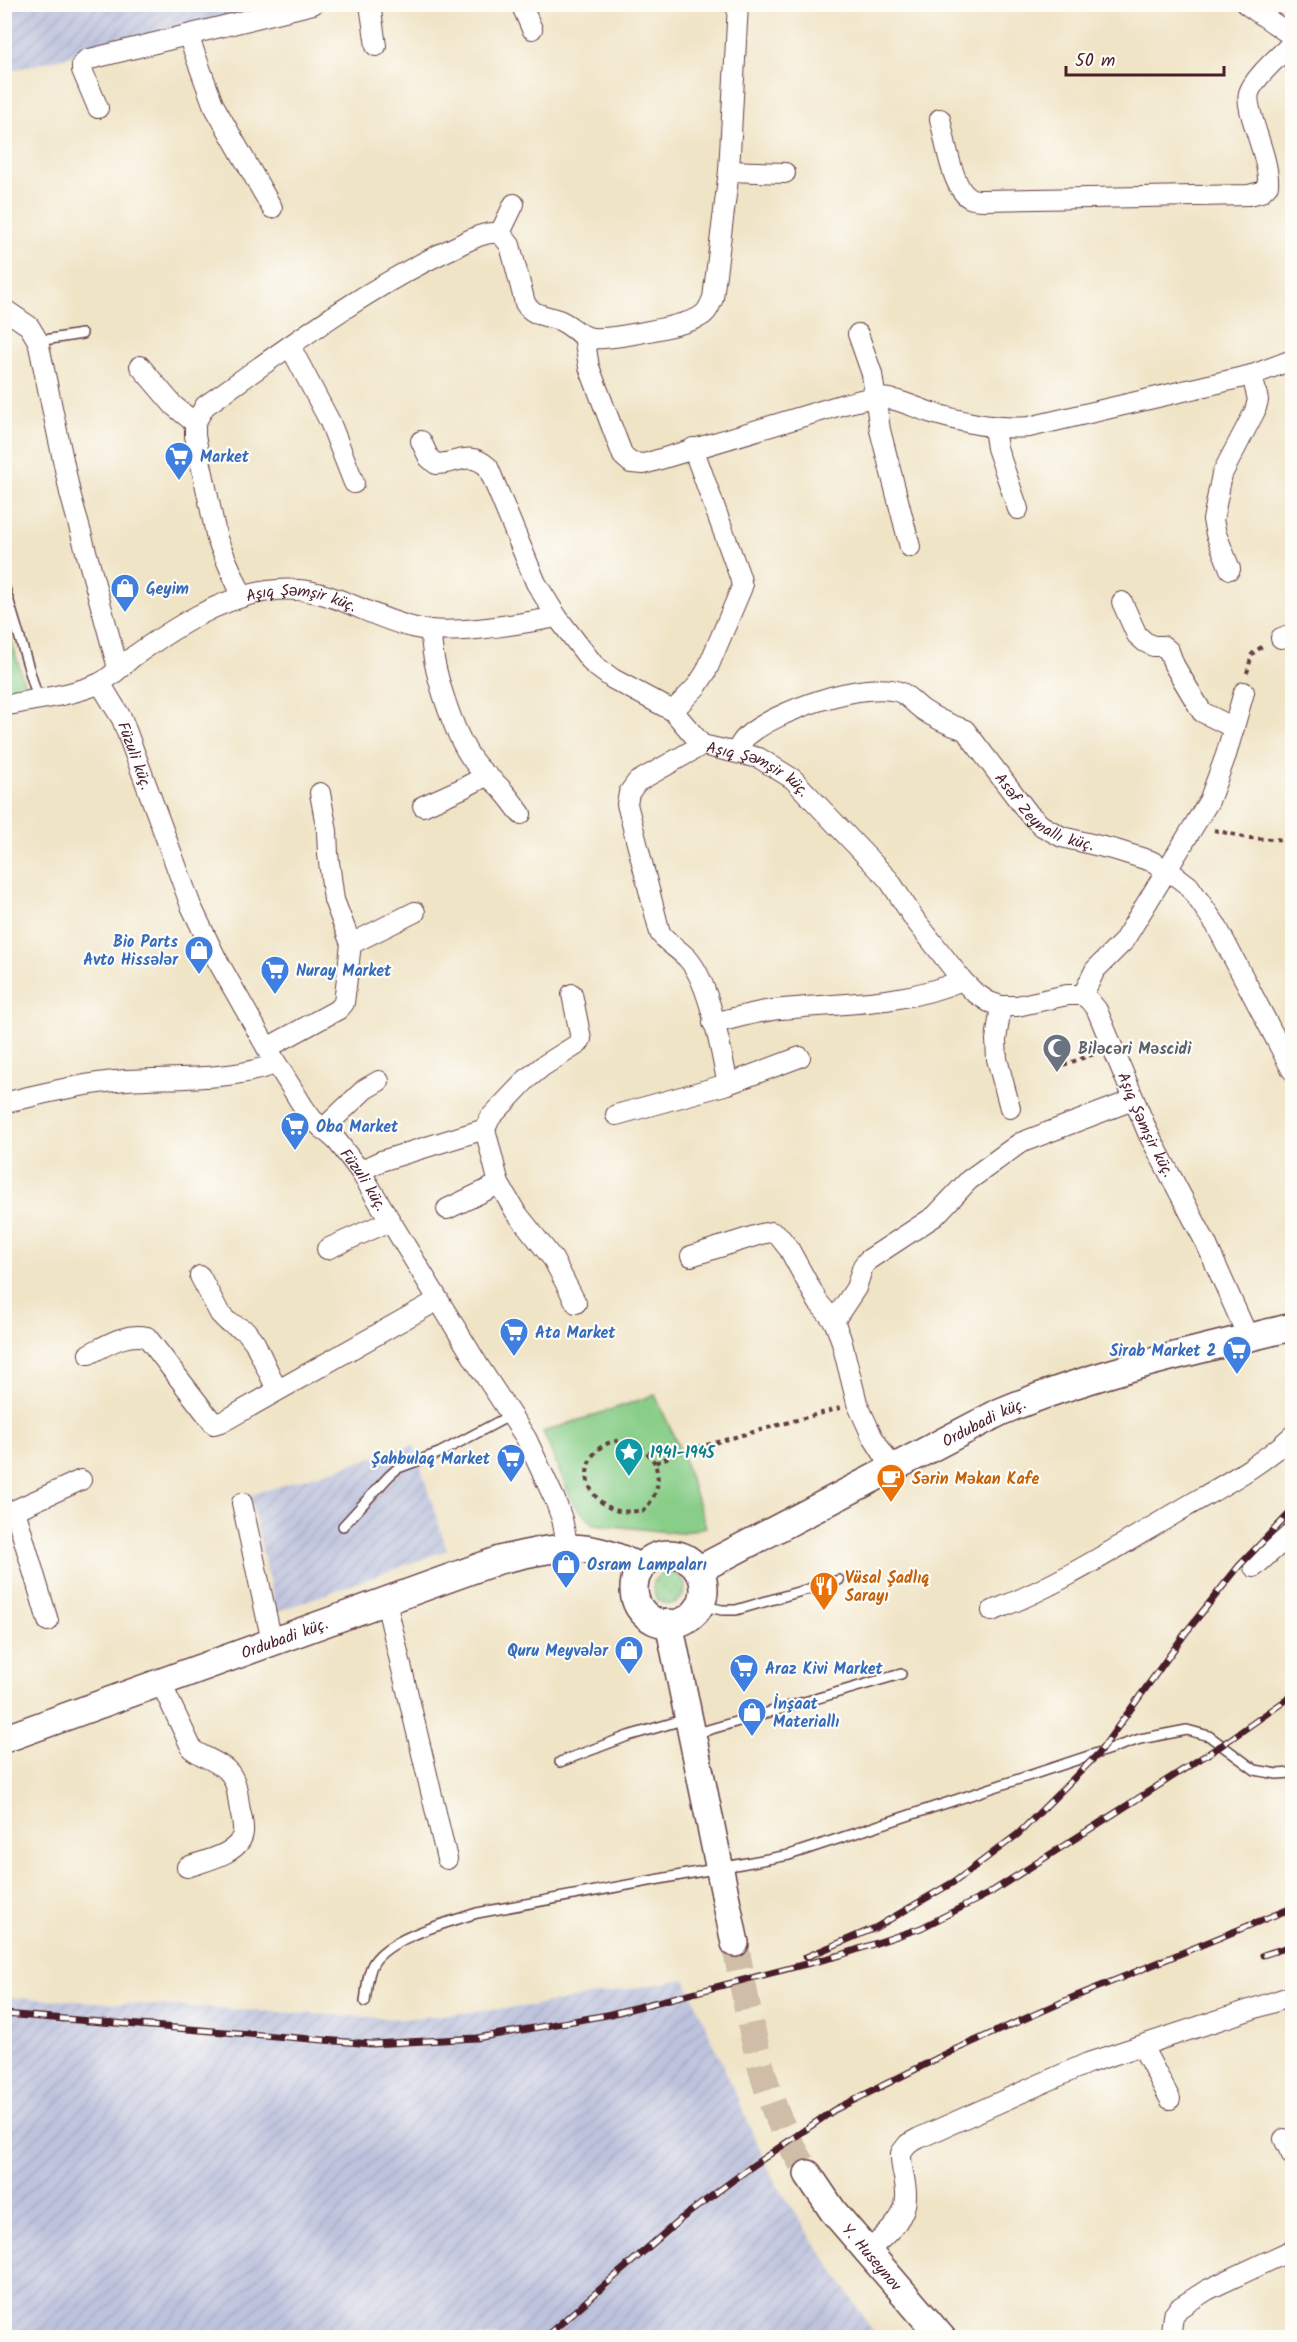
<svg xmlns="http://www.w3.org/2000/svg" width="1297" height="2342" viewBox="0 0 1297 2342" font-family="Kalam,sans-serif">
	<style>
		.industrial { fill: url(#industrial-furrows) }
		.grass { fill: url(#grass-dots); stroke: #69765a; stroke-width: 1.5 }
		.park { fill: #88ce88; stroke: #69765a; stroke-width: 1.5 }
		.lines { fill: none; stroke-linecap: round; stroke-linejoin: round }
		.secondary-tunnel { stroke: #cfbda7; stroke-width: 27; stroke-dasharray: 27 14; stroke-linecap: butt }
		.service-casing { stroke: #633d42; stroke-width: 12 }
		.minor-casing { stroke: #633d42; stroke-width: 22 }
		.secondary-casing { stroke: #633d42; stroke-width: 30 }
		.path { stroke: #633d42; stroke-width: 4; stroke-dasharray: 4.5 4.5; stroke-linecap: butt }
		.service { stroke: #fff; stroke-width: 9 }
		.minor { stroke: #fff; stroke-width: 20 }
		.secondary { stroke: #fff; stroke-width: 27 }
		.rail-casing { stroke: #4a1f2b; stroke-width: 7 }
		.rail { stroke: #fdfcf7; stroke-width: 4.5; stroke-dasharray: 14; stroke-linecap: butt }
		.labels { text-anchor: middle; stroke-width: 4.5; stroke-linejoin: round; paint-order: stroke }
		.shop-label { font-size: 16px; font-weight: bold; fill: #366cbe; stroke: #fdfcf7; text-anchor: start }
		.street-label { font-size: 16px; fill: #4a1f2b; stroke: #fdfcf7 }
		.worship-label { font-size: 16px; font-weight: bold; fill: #5b616d; stroke: #fdfcf7; text-anchor: start }
		.culture-label { font-size: 16px; font-weight: bold; fill: #0d838f; stroke: #fdfcf7; text-anchor: start }
		.food-label { font-size: 16px; font-weight: bold; fill: #c56008; stroke: #fdfcf7; text-anchor: start }
	</style>
	<defs>
		<pattern id="industrial-furrows" width="10" height="10" patternUnits="userSpaceOnUse" patternTransform="scale(1.5)"><rect width="10" height="10" fill="#bec3dd"/><path d="M-1 1l2-2M0 10L10 0M9 11l2-2" fill="none" stroke="#a5a7be"/></pattern>
		<pattern id="grass-dots" width="8" height="8" patternUnits="userSpaceOnUse" patternTransform="scale(1.5)"><rect width="8" height="8" fill="#88ce88"/><path d="M2 2h.1M6 6h.1" fill="none" stroke="#77b076" stroke-width="1.8" stroke-linecap="round"/></pattern>
	</defs>
	<rect width="100%" height="100%" fill="#fdfcf7"/>
	<filter id="ink" filterUnits="userSpaceOnUse"><feTurbulence type="fractalNoise" baseFrequency=".0167" numOctaves="2"/><feDisplacementMap in="SourceGraphic" scale="12" xChannelSelector="R" yChannelSelector="G"/><feConvolveMatrix kernelMatrix="1 2 1 2 8 2 1 2 1" color-interpolation-filters="sRGB"/></filter>
	<filter id="wash" filterUnits="userSpaceOnUse"><feTurbulence type="fractalNoise" baseFrequency=".008" numOctaves="4" result="noise"/><feDisplacementMap in="SourceGraphic" scale="24" xChannelSelector="R" yChannelSelector="G"/><feGaussianBlur stdDeviation="1.35" result="paint"/><feColorMatrix in="noise" values="0 0 0 0 0 0 0 0 0 0 0 0 0 0 0 0 0 1.4 0 .05"/><feComposite in="paint" operator="in"/></filter>
	<g filter="url(#wash)">
		<rect width="100%" height="100%" fill="#f0e4c6"/>
		<!-- industrial -->
		<g class="industrial">
			<path d="M 5,4 L 278,5 L 5,72 Z"/>
			<path d="M 414,1445 L 447,1550 L 276,1612 L 250,1495 Z"/>
			<path d="M 685,1979 L 773,2179 L 877,2337 L 5,2337 L 5,1997 L 402,2019 L 532,2006 Z"/>
		</g>
		<!-- grass -->
		<circle class="grass" cx="669" cy="1588" r="16"/>
		<!-- park -->
		<g class="park">
			<path d="M 4,616 L 25,686 L 5,691 L 4,691 Z"/>
			<path d="M 655,1395 L 681,1452 L 706,1527 L 679,1533 L 594,1524 L 574,1505 L 543,1432 Z"/>
		</g>
	</g>
	<g filter="url(#ink)">
		<g class="lines">
			<!-- secondary-tunnel -->
			<path class="secondary-tunnel" d="M 735,1943 C 746,2000 755,2058 776,2113 C 785,2134 796,2154 808,2174"/>
			<!-- service casing -->
			<g class="service-casing">
				<g id="service">
					<path d="M 38,341 L 82,334"/>
					<path d="M 4,585 L 38,699"/>
					<path d="M 343,1526 L 389,1476 L 398,1468 L 439,1453 L 511,1415"/>
					<path d="M 699,1605 L 722,1610 L 736,1610 L 839,1580"/>
					<path d="M 694,1734 L 901,1674"/>
					<path d="M 560,1762 L 628,1736 L 686,1719"/>
					<path d="M 365,2002 C 367,1989 367,1973 374,1962 C 390,1937 450,1922 477,1913 L 789,1855 L 1140,1739 L 1187,1730 L 1209,1736 L 1255,1770 L 1277,1774 L 1292,1773"/>
				</g>
			</g>
			<!-- minor casing -->
			<g class="minor-casing">
				<g id="minor">
					<path d="M 370,4 L 376,46"/>
					<path d="M 521,4 L 532,29"/>
					<path d="M 1246,4 L 1292,36"/>
					<path d="M 188,35 L 213,104 L 272,208"/>
					<path d="M 98,108 L 82,70 L 82,65 L 86,60 L 313,4"/>
					<path d="M 940,119 C 945,138 952,190 970,198 C 974,200 980,200 984,200 L 1249,195 L 1261,192 L 1268,185 C 1270,157 1244,110 1249,93 C 1254,77 1280,56 1292,43"/>
					<path d="M 729,171 L 785,173"/>
					<path d="M 500,233 L 514,204"/>
					<path d="M 4,309 L 29,326 L 38,341 L 70,493 L 118,668"/>
					<path d="M 858,334 L 872,374 L 880,430 L 910,547"/>
					<path d="M 584,336 L 589,367 L 623,456 L 631,463 L 644,464 L 844,404 C 854,402 865,398 876,398 C 895,397 911,406 929,412 C 961,422 996,430 1029,427 L 1252,375 L 1292,360"/>
					<path d="M 290,346 L 330,422 L 354,483"/>
					<path d="M 140,366 L 174,406 L 195,423"/>
					<path d="M 994,428 L 997,448 L 1018,509"/>
					<path d="M 421,441 L 429,458 L 436,464 C 457,464 470,450 488,467 L 536,583 L 557,617"/>
					<path d="M 1230,569 L 1216,534 L 1213,520 L 1222,474 L 1255,411 L 1258,400 L 1252,375"/>
					<path d="M 242,596 L 217,539 L 195,436 L 195,423 L 205,406 C 284,350 364,289 453,248 C 468,241 483,231 500,233 L 510,245 L 525,303 C 533,317 548,315 561,321 C 572,326 580,337 593,338 C 609,340 689,325 701,316 C 708,312 710,305 713,298 L 729,171 L 738,4"/>
					<path d="M 1122,602 L 1137,635 L 1145,642 L 1153,646 L 1163,646 L 1169,651 L 1174,665 L 1202,712 L 1234,728"/>
					<path d="M 431,631 C 431,666 453,734 474,762 C 483,774 495,781 504,792 C 510,799 516,807 521,814"/>
					<path d="M 1281,638 L 1292,634"/>
					<path id="s1" d="M 100,683 L 122,719 L 191,906 L 216,958 L 267,1048 L 304,1108 L 312,1119 L 337,1141 L 360,1171 L 478,1365 L 526,1438 L 555,1500 L 562,1519 L 568,1548"/>
					<path id="s2" d="M 4,706 C 35,699 69,696 98,684 C 108,680 124,664 134,656 C 174,628 219,598 268,591 C 329,582 361,616 416,628 C 451,636 520,624 557,617 L 594,665 L 613,679 L 673,711 L 702,745 L 759,758 L 793,779 L 889,880 L 915,920 L 962,980 L 974,992 L 989,1002 L 1001,1006 L 1017,1006 L 1067,995 L 1083,995 L 1089,1000 L 1097,1010 L 1148,1133 L 1206,1243 L 1248,1337"/>
					<path d="M 673,711 L 697,686 L 706,672 L 742,587 L 740,577 L 693,448"/>
					<path d="M 702,745 L 637,782 L 629,793 L 627,804 L 660,933 C 668,944 679,949 688,959 C 711,985 720,1050 728,1084"/>
					<path id="s3" d="M 736,752 C 739,746 742,741 746,737 C 773,712 867,678 902,693 C 909,697 916,705 923,710 C 936,719 950,725 965,730 L 1029,814 L 1042,826 L 1062,837 L 1116,850 L 1151,861 L 1168,870 L 1189,886 L 1216,925 L 1292,1070"/>
					<path d="M 423,806 L 463,788 L 486,776"/>
					<path d="M 351,944 L 415,912"/>
					<path d="M 572,994 L 581,1039 L 578,1044 L 543,1066 L 527,1079 L 490,1118 L 485,1129 L 499,1184 L 515,1211 L 553,1259 L 576,1303"/>
					<path d="M 1083,995 L 1095,970 L 1123,942 L 1209,801 L 1226,755 L 1244,692"/>
					<path d="M 1001,1006 L 996,1040 L 997,1059 L 1010,1108"/>
					<path d="M 713,1023 C 732,1019 752,1013 772,1010 C 835,1003 903,1006 962,980"/>
					<path d="M 267,1048 L 339,1009 L 344,1003 L 351,944 L 334,900 L 328,854 L 327,831 L 320,793"/>
					<path d="M 4,1103 C 45,1093 84,1083 126,1080 C 176,1077 228,1081 276,1064"/>
					<path d="M 616,1115 L 728,1084 L 800,1057"/>
					<path d="M 323,1129 L 365,1089 L 379,1081"/>
					<path d="M 360,1171 L 381,1161 L 485,1129"/>
					<path d="M 447,1209 L 499,1184"/>
					<path d="M 327,1249 L 390,1221"/>
					<path d="M 691,1256 L 761,1234 L 771,1232 L 778,1235 L 789,1249 L 818,1302 L 834,1321 L 841,1339 L 857,1403 L 872,1436 L 893,1469"/>
					<path d="M 200,1276 L 220,1314 L 228,1322 L 246,1331 L 255,1343 L 277,1390"/>
					<path d="M 834,1321 L 856,1288 L 863,1266 L 868,1260 L 935,1216 L 969,1180 L 1020,1143 L 1133,1100"/>
					<path d="M 89,1354 C 107,1345 126,1332 147,1337 L 214,1424 L 224,1421 L 438,1300"/>
					<path d="M 242,1503 L 272,1642"/>
					<path d="M 15,1510 L 48,1621"/>
					<path d="M 4,1515 L 81,1480"/>
					<path d="M 1254,1567 L 1292,1533"/>
					<path d="M 386,1602 L 447,1859"/>
					<path d="M 992,1611 C 1057,1586 1114,1549 1174,1514 C 1214,1490 1258,1468 1292,1436"/>
					<path d="M 160,1681 L 192,1749 C 202,1757 217,1761 227,1770 C 237,1780 237,1792 239,1804 C 240,1813 244,1823 243,1832 C 241,1854 204,1861 187,1867"/>
					<path d="M 1142,2046 L 1170,2099"/>
					<path d="M 1284,2139 L 1292,2155"/>
					<path d="M 868,2251 C 884,2236 906,2220 906,2197 C 907,2182 900,2168 901,2153 L 908,2144 L 919,2138 L 1088,2063 L 1292,1996"/>
					<path d="M 1170,2338 L 1173,2316 L 1179,2308 L 1207,2290 L 1292,2250"/>
				</g>
			</g>
			<!-- secondary casing -->
			<g class="secondary-casing">
				<g id="secondary">
					<circle cx="669" cy="1589" r="35"/>
					<path id="s4" d="M 698,1570 L 1000,1412 C 1093,1373 1194,1351 1292,1327"/>
					<path d="M 669,1623 L 735,1943"/>
					<path id="s5" d="M 4,1739 L 499,1560 C 554,1547 588,1539 640,1568"/>
					<path id="s6" d="M 808,2174 L 833,2211 L 942,2338"/>
				</g>
			</g>
			<!-- path -->
			<g class="path">
				<path d="M 1247,673 L 1252,654 L 1264,645"/>
				<path d="M 1214,830 L 1248,838 L 1292,840"/>
				<path d="M 1055,1068 L 1094,1054"/>
				<path d="M 655,1463 C 649,1455 642,1444 631,1442 C 597,1433 571,1472 599,1500 C 604,1505 613,1510 619,1511 C 627,1512 635,1511 643,1511 C 657,1496 661,1483 655,1463 L 681,1452 L 840,1408"/>
			</g>
			<!-- service -->
			<use href="#service" class="service"/>
			<!-- minor -->
			<use href="#minor" class="minor"/>
			<!-- secondary -->
			<use href="#secondary" class="secondary"/>
			<!-- rail casing -->
			<g class="rail-casing">
				<g id="rail">
					<path d="M 1263,1955 L 1292,1946"/>
					<path d="M 806,1957 L 875,1928 L 957,1880 L 1018,1834 L 1099,1753 L 1187,1631 L 1239,1566 L 1292,1511"/>
					<path d="M 4,2014 L 372,2044 L 477,2038 L 607,2015 L 841,1955 L 921,1928 L 988,1894 L 1222,1745 L 1292,1696"/>
					<path d="M 544,2338 L 682,2218 L 751,2167 L 834,2110 L 952,2051 L 1074,1997 L 1292,1908"/>
				</g>
			</g>
			<!-- rail -->
			<use href="#rail" class="rail"/>
		</g>
	</g>
	<!-- icons -->
	<defs>
		<g id="supermarket-pin" transform="scale(1.5)"><path d="M0 17L-7.5 6A9.5 9.5 0 1 1 7.5 6Z" fill="#3f7fe0" stroke="#fdfcf7"/><path d="M-6-5.5h2.5l.6 2H6L4.5 2H-2.5L-4.4-4H-6ZM-1.5 3.2a1.3 1.3 0 1 0 .1 0ZM3 3.2a1.3 1.3 0 1 0 .1 0Z" fill="#fff"/></g>
		<g id="shop-pin" transform="scale(1.5)"><path d="M0 17L-7.5 6A9.5 9.5 0 1 1 7.5 6Z" fill="#3f7fe0" stroke="#fdfcf7"/><path d="M-5-2.5h2.3a2.7 3.5 0 0 1 5.4 0H5L5.5 6h-11ZM-1.5-2.5h3a1.5 2.3 0 0 0-3 0Z" fill="#fff"/></g>
		<g id="mosque-pin" transform="scale(1.5)"><path d="M0 17L-7.5 6A9.5 9.5 0 1 1 7.5 6Z" fill="#6b7280" stroke="#fdfcf7"/><path d="M3.5-4.9A6 6 0 1 0 3.5 4.9A5 5 0 1 1 3.5-4.9Z" fill="#fff"/></g>
		<g id="sight-pin" transform="scale(1.5)"><path d="M0 17L-7.5 6A9.5 9.5 0 1 1 7.5 6Z" fill="#0f9aa8" stroke="#fdfcf7"/><path d="M0-6L1.8-2.2L6-1.7L2.9 1.2L3.7 5.4L0 3.3L-3.7 5.4L-2.9 1.2L-6-1.7L-1.8-2.2Z" fill="#fff"/></g>
		<g id="cafe-pin" transform="scale(1.5)"><path d="M0 17L-7.5 6A9.5 9.5 0 1 1 7.5 6Z" fill="#e8710a" stroke="#fdfcf7"/><path d="M-5.5-4.5H6V0H3Q3 3.5 0 3.5H-2.5Q-5.5 3.5-5.5 0ZM3-3.2v2h1.7v-2ZM-6 4.5H4V6H-6Z" fill="#fff"/></g>
		<g id="restaurant-pin" transform="scale(1.5)"><path d="M0 17L-7.5 6A9.5 9.5 0 1 1 7.5 6Z" fill="#e8710a" stroke="#fdfcf7"/><path d="M-5-6h1v4h1v-4h1v4h1v-4h1v5L-1.5 .5V6h-2V.5L-5-1ZM5-6V6H3V1.5H1.5Q1.5-4 5-6Z" fill="#fff"/></g>
	</defs>
	<g fill-rule="evenodd">
		<use href="#supermarket-pin" x="179" y="456"/>
		<use href="#shop-pin" x="125" y="588"/>
		<use href="#shop-pin" x="199" y="950"/>
		<use href="#supermarket-pin" x="275" y="970"/>
		<use href="#mosque-pin" x="1057" y="1048"/>
		<use href="#supermarket-pin" x="295" y="1126"/>
		<use href="#supermarket-pin" x="514" y="1332"/>
		<use href="#supermarket-pin" x="1237" y="1350"/>
		<use href="#sight-pin" x="629" y="1452"/>
		<use href="#supermarket-pin" x="511" y="1458"/>
		<use href="#cafe-pin" x="891" y="1478"/>
		<use href="#shop-pin" x="566" y="1564"/>
		<use href="#restaurant-pin" x="824" y="1586"/>
		<use href="#shop-pin" x="629" y="1650"/>
		<use href="#supermarket-pin" x="744" y="1668"/>
		<use href="#shop-pin" x="752" y="1712"/>
	</g>
	<g class="labels">
		<!-- shop labels -->
		<g class="shop-label">
			<text x="200" y="462">Market</text>
			<text x="146" y="594">Geyim</text>
			<text x="178" y="947" text-anchor="end">Bio Parts<tspan x="178" dy="18">Avto Hissələr</tspan></text>
			<text x="296" y="976">Nuray Market</text>
			<text x="316" y="1132">Oba Market</text>
			<text x="535" y="1338">Ata Market</text>
			<text x="1216" y="1356" text-anchor="end">Sirab Market 2</text>
			<text x="490" y="1464" text-anchor="end">Şahbulaq Market</text>
			<text x="587" y="1570">Osram Lampaları</text>
			<text x="608" y="1656" text-anchor="end">Quru Meyvələr</text>
			<text x="765" y="1674">Araz Kivi Market</text>
			<text x="773" y="1709">İnşaat<tspan x="773" dy="18">Materiallı</tspan></text>
		</g>
		<!-- street labels -->
		<g class="street-label">
			<text dy="6" stroke="none"><textPath href="#s2" startOffset="327">Aşıq Şəmşir küç.</textPath></text>
			<text dy="6" stroke="none"><textPath href="#s1" startOffset="81">Füzuli küç.</textPath></text>
			<text dy="6" stroke="none"><textPath href="#s2" startOffset="848">Aşıq Şəmşir küç.</textPath></text>
			<text dy="6" stroke="none"><textPath href="#s3" startOffset="376">Asəf Zeynallı küç.</textPath></text>
			<text dy="6" stroke="none"><textPath href="#s2" startOffset="1424">Aşıq Şəmşir küç.</textPath></text>
			<text dy="6" stroke="none"><textPath href="#s1" startOffset="567">Füzuli küç.</textPath></text>
			<text dy="6" stroke="none"><textPath href="#s4" startOffset="322">Ordubadi küç.</textPath></text>
			<text dy="6" stroke="none"><textPath href="#s5" startOffset="298">Ordubadi küç.</textPath></text>
			<text dy="6" stroke="none"><textPath href="#s6" startOffset="105">Y. Huseynov</textPath></text>
		</g>
		<!-- worship labels -->
		<g class="worship-label">
			<text x="1078" y="1054">Biləcəri Məscidi</text>
		</g>
		<!-- culture labels -->
		<g class="culture-label">
			<text x="650" y="1458">1941-1945</text>
		</g>
		<!-- food labels -->
		<g class="food-label">
			<text x="912" y="1484">Sərin Məkan Kafe</text>
			<text x="845" y="1583">Vüsal Şadlıq<tspan x="845" dy="18">Sarayı</tspan></text>
		</g>
	</g>
	<!-- margin -->
	<rect width="1297" height="2342" fill="none" stroke="#fdfcf7" stroke-width="24"/>
	<!-- scale -->
	<path d="M1066 66v9h158v-9" fill="none" stroke="#4a1f2b" stroke-width="3"/>
	<text x="1075" y="66" font-size="18" fill="#4a1f2b" stroke="#fdfcf7" stroke-width="4.5" paint-order="stroke">50 m</text>
</svg>
